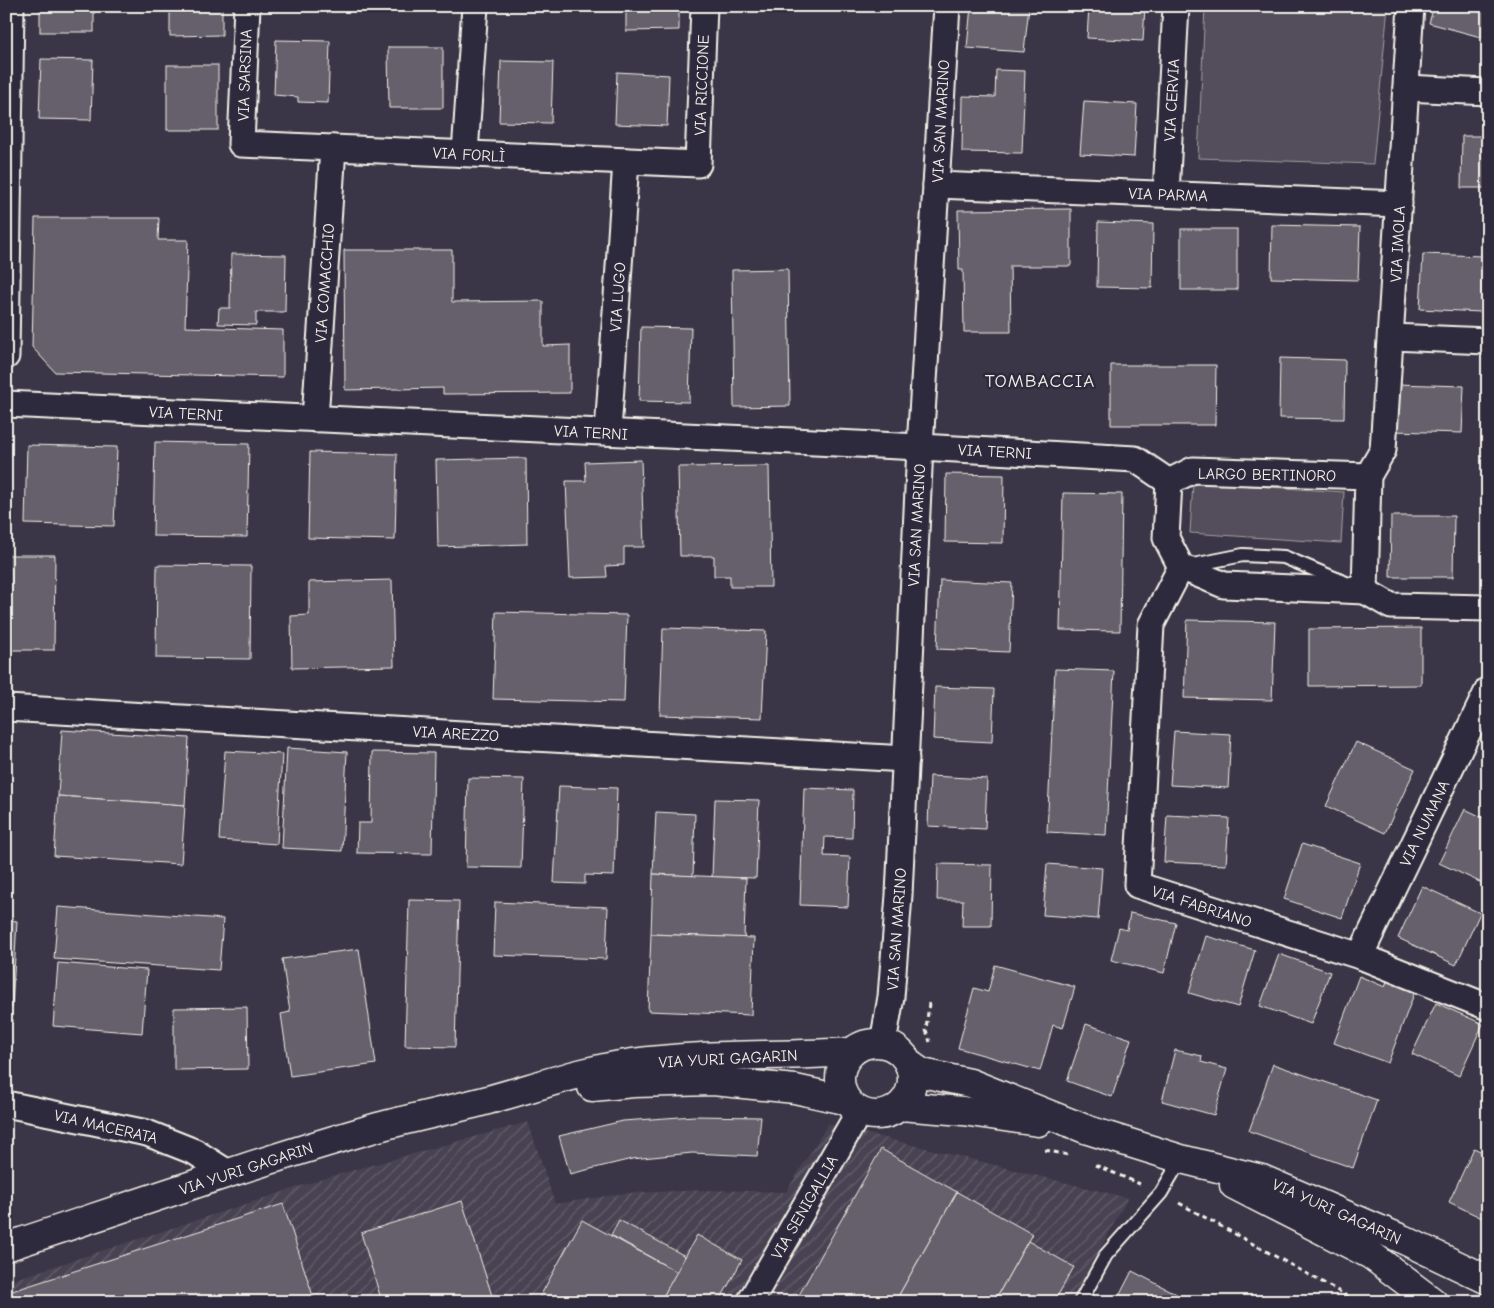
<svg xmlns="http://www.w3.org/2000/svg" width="1494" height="1308" viewBox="0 0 1494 1308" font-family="'Comic Neue',sans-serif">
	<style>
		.industrial { fill: url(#industrial-furrows) }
		.green { fill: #534e5c; stroke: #a4a0a2 }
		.building { fill: #65616c; stroke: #f4f1e8 }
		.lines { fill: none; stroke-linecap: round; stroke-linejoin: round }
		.service-casing { stroke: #f4f1e8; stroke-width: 16 }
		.minor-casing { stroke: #f4f1e8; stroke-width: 29 }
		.secondary-casing { stroke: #f4f1e8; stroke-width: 31 }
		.path { stroke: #f4f1e8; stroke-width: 3; stroke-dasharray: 5 4; stroke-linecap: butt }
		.service { stroke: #2f2a3d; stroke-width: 12 }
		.minor { stroke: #2f2a3d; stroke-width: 25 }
		.secondary { stroke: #2f2a3d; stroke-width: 28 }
		.labels { text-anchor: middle; stroke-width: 5; stroke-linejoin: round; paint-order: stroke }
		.street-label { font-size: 16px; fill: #f4f1e8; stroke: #2f2a3d }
		.quarter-label { font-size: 19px; letter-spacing: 1px; fill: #f4f1e8; stroke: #2f2a3d }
	</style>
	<defs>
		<pattern id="industrial-furrows" width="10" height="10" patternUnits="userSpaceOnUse" patternTransform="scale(1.25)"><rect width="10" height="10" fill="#484352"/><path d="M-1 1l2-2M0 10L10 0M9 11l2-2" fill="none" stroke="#635f6b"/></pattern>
	</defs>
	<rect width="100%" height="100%" fill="#3b3647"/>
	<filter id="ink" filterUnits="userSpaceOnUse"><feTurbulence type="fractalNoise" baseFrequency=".02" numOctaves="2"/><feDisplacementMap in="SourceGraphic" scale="10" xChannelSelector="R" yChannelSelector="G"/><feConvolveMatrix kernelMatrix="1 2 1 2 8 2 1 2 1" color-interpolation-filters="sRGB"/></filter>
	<g filter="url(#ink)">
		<!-- industrial -->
		<path class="industrial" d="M 528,1122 L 555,1204 L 626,1193 L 709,1190 L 786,1192 L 828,1124 L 1128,1198 L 1071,1302 L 6,1302 L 6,1282 L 329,1177 Z"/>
		<!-- green -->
		<g class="green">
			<path d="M 1205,6 L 1388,6 L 1373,164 L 1198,158 Z"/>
			<path d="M 1193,482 L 1344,492 L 1341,543 L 1190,533 Z"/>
		</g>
		<!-- building -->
		<g class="building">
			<rect x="40" y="6" width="54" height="26"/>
			<path d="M 170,6 L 222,6 L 222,35 L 170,36 Z"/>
			<path d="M 626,6 L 679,6 L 679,30 L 626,31 Z"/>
			<path d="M 971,6 L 1029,6 L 1024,52 L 967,48 Z"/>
			<path d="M 1089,6 L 1145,6 L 1143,41 L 1087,38 Z"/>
			<path d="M 1434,6 L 1488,6 L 1488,39 L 1429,23 Z"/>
			<path d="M 276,40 L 330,41 L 328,103 L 298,102 L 298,97 L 274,95 Z"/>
			<path d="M 388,47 L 443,47 L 443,108 L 389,108 Z"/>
			<path d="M 41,59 L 93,60 L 91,120 L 39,119 Z"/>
			<path d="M 501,61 L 553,62 L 551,123 L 499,122 Z"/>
			<rect x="167" y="65" width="51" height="65"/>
			<path d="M 996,70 L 1025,71 L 1022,153 L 962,152 L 963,96 L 995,97 Z"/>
			<path d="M 617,72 L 669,75 L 667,126 L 615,124 Z"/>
			<path d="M 1084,101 L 1137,104 L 1134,157 L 1080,154 Z"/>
			<path d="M 1462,136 L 1488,136 L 1488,188 L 1461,188 Z"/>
			<path d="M 1071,209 L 1071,266 L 1010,266 L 1011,332 L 964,332 L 963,270 L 959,270 L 958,210 Z"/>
			<path d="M 35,218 L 159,218 L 158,240 L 188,240 L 185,327 L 283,330 L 283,377 L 55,372 L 32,347 Z"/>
			<path d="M 1098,222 L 1153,224 L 1152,288 L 1097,287 Z"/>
			<path d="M 1272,225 L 1360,227 L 1358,280 L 1271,278 Z"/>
			<rect x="1181" y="229" width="56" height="61"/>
			<path d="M 344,250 L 452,250 L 452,302 L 543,301 L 543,346 L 570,345 L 570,393 L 443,394 L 443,388 L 345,390 Z"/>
			<path d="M 231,254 L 286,255 L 285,312 L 256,312 L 256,325 L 218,324 L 219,308 L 230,308 Z"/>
			<path d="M 1423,254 L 1482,256 L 1481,312 L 1420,309 Z"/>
			<path d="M 788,269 L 790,406 L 734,407 L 732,270 Z"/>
			<path d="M 641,327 L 691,328 L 689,402 L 639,401 Z"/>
			<path d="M 1280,358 L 1345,360 L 1344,419 L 1279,418 Z"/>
			<path d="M 1111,365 L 1216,365 L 1215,425 L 1111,425 Z"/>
			<path d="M 1395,384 L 1464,386 L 1462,433 L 1393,431 Z"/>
			<path d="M 155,442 L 249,444 L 247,537 L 153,536 Z"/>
			<path d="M 27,445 L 117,447 L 114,526 L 25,524 Z"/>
			<path d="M 310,452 L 397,454 L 395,540 L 308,538 Z"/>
			<path d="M 526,458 L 527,544 L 438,547 L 436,460 Z"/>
			<path d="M 641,460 L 644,547 L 624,547 L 624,565 L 606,566 L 607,577 L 570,578 L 566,481 L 586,481 L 585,462 Z"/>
			<path d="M 769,466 L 771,587 L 730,587 L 730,576 L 714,576 L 714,556 L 680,556 L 678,467 Z"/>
			<path d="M 946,474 L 1004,475 L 1003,543 L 945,542 Z"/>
			<path d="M 1063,493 L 1122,494 L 1120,631 L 1060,630 Z"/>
			<path d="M 1391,516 L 1454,516 L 1453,577 L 1390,577 Z"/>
			<path d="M 6,555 L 55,555 L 54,650 L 6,650 Z"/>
			<path d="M 157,565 L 251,566 L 250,659 L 156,658 Z"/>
			<path d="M 392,580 L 394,666 L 292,668 L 291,616 L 309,615 L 309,582 Z"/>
			<path d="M 940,580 L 1012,583 L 1009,652 L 937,649 Z"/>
			<path d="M 496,612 L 627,615 L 624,702 L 493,699 Z"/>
			<path d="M 1187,620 L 1275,622 L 1272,700 L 1184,698 Z"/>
			<path d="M 663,628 L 766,631 L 762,718 L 660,715 Z"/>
			<path d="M 1421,628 L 1421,685 L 1309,686 L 1309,629 Z"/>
			<path d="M 1055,669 L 1114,671 L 1106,835 L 1047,832 Z"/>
			<path d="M 935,687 L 994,689 L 992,742 L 933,739 Z"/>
			<path d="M 62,730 L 189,738 L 185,805 L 58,796 Z"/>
			<path d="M 1174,731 L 1231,734 L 1228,788 L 1170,785 Z"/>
			<path d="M 1356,742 L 1415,769 L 1385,833 L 1326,806 Z"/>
			<path d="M 287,748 L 347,752 L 342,851 L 282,848 Z"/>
			<path d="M 225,751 L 282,754 L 277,844 L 219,840 Z"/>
			<path d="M 372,752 L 434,753 L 432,854 L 357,853 L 358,823 L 371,823 Z"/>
			<path d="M 930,776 L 987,779 L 985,829 L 928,826 Z"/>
			<path d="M 468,778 L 524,779 L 521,868 L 466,867 Z"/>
			<path d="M 559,786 L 617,788 L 614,876 L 585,875 L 585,884 L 554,883 Z"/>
			<path d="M 804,788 L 853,790 L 852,838 L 825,837 L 824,856 L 850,857 L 848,907 L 800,905 Z"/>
			<path d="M 58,796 L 185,805 L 181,864 L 54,856 Z"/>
			<path d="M 715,799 L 759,800 L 756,878 L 712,877 Z"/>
			<path d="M 1465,809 L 1488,820 L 1488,881 L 1486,885 L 1439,863 Z"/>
			<path d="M 656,812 L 695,814 L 693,876 L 653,874 Z"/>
			<path d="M 1167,815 L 1229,818 L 1226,865 L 1164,862 Z"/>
			<path d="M 6,840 L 9,840 L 6,894 Z"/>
			<path d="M 1302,844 L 1360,863 L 1342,918 L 1284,899 Z"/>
			<path d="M 938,864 L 992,865 L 991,926 L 962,926 L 963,900 L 937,900 Z"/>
			<path d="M 1047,864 L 1102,868 L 1098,919 L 1043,915 Z"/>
			<path d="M 653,874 L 746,878 L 744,938 L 651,934 Z"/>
			<path d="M 1422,886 L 1480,913 L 1456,965 L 1398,938 Z"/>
			<path d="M 409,900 L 459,901 L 455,1047 L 405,1046 Z"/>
			<path d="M 495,902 L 608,907 L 606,959 L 493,955 Z"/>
			<path d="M 58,907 L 223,919 L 219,970 L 54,959 Z"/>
			<path d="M 1130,913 L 1176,923 L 1164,973 L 1111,960 L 1119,928 L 1127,930 Z"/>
			<path d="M 6,920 L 17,921 L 12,1008 L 6,1008 Z"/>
			<path d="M 651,934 L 754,938 L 751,1015 L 648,1011 Z"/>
			<path d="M 1206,936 L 1255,950 L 1238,1007 L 1189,993 Z"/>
			<path d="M 359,949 L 376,1064 L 290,1076 L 281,1014 L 290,1012 L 282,959 Z"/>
			<path d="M 1279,954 L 1330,972 L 1311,1024 L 1260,1006 Z"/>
			<path d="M 58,963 L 147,970 L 142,1033 L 53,1026 Z"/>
			<path d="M 995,965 L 1075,987 L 1063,1028 L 1053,1025 L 1040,1071 L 958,1048 L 974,988 L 988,992 Z"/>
			<path d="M 1389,975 L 1417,986 L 1388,1063 L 1334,1043 L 1359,976 L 1385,987 Z"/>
			<path d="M 1436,1003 L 1483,1024 L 1459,1076 L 1412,1054 Z"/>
			<path d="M 247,1007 L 248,1069 L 174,1070 L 174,1008 Z"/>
			<path d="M 1086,1024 L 1131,1039 L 1112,1097 L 1067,1081 Z"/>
			<path d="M 1175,1050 L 1202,1056 L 1201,1062 L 1227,1069 L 1214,1115 L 1162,1101 Z"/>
			<path d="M 1273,1064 L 1377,1100 L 1353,1168 L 1249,1131 Z"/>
			<path d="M 694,1116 L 761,1117 L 757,1156 L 692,1153 L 632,1159 L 570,1174 L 559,1136 L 623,1121 Z"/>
			<path d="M 1474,1148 L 1488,1155 L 1488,1221 L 1449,1202 Z"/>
			<path d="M 881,1149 L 957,1192 L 895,1302 L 795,1302 Z"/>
			<path d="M 957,1192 L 1032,1234 L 994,1302 L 895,1302 Z"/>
			<path d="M 462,1201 L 494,1302 L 382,1302 L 361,1233 Z"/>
			<path d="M 283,1204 L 315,1302 L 6,1302 L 6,1293 Z"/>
			<path d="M 582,1220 L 677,1272 L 660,1302 L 537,1302 Z"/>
			<path d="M 619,1220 L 685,1256 L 677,1272 L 611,1235 Z"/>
			<path d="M 697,1235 L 742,1260 L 719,1302 L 660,1302 Z"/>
			<path d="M 1028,1241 L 1074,1267 L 1054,1302 L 994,1302 Z"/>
			<path d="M 1132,1271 L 1192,1302 L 1116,1302 Z"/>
		</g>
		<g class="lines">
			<!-- service casing -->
			<g class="service-casing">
				<g id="service">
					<path d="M 1188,566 L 1243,555 L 1284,557 L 1346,583"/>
					<path d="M 1080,1302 L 1106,1255 L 1161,1193 L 1181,1159"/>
				</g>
			</g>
			<!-- minor casing -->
			<g class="minor-casing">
				<g id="minor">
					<path d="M 247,6 L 241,144 L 698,164 L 704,6"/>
					<path d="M 1406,88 L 1488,92"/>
					<path d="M 465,153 L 475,6"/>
					<path d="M 936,185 L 1399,204"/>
					<path d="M 1166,194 L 1176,6"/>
					<path d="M 1391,337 L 1488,341"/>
					<path d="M 6,356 L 11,6"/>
					<path d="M 6,404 L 920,447 L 1135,459 L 1169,482"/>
					<path d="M 315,419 L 333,148"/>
					<path d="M 608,432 L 626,161"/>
					<path d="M 1368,476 L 1193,470 L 1169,482 L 1166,538 L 1181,567 L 1224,585 L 1365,591 L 1368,476 L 1383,450 L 1411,6"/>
					<path d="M 1181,567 L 1151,625 L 1137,885 L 1360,956 L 1488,1007"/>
					<path d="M 1365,591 L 1391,606 L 1488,608"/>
					<path d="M 6,708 L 906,759"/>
					<path d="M 1360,956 L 1488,690"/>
					<path d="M 883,1043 L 891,997 L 899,895 L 920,447 L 947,6"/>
					<path d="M 6,1104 L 147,1133 L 195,1152 L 228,1173"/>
					<path d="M 750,1302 L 859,1112"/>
				</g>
			</g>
			<!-- secondary casing -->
			<g class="secondary-casing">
				<g id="secondary">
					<circle cx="876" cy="1079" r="36"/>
					<path d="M 909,1064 L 922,1073 L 970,1083 L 1088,1130 L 1181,1159 L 1262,1179 L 1402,1239 L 1488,1280"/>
					<path d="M 592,1087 L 633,1083 L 713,1081 L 795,1089 L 845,1100"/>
					<path d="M 900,1106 L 963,1111 L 1038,1122"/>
					<path d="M 1234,1185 L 1371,1255 L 1433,1302"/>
					<path d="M 6,1247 C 130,1206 253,1163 378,1127 C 414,1117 451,1110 488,1100 C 536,1087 583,1070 632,1063 C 705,1053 778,1057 851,1052"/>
				</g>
			</g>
			<!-- path -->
			<g class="path">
				<path d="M 929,1003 L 926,1030 L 930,1042"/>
				<path d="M 1045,1150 L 1068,1155"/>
				<path d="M 1095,1165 L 1140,1184"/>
				<path d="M 1179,1203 L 1358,1302"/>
			</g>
			<!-- service -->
			<use href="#service" class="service"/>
			<!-- minor -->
			<use href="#minor" class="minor"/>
			<!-- secondary -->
			<use href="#secondary" class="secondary"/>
		</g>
	</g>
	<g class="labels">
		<!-- street labels -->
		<g class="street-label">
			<text transform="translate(244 75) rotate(-88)" y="6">VIA SARSINA</text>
			<text transform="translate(701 85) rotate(-88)" y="6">VIA RICCIONE</text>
			<text transform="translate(1171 100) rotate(-87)" y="6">VIA CERVIA</text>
			<text transform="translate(940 121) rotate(-87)" y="6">VIA SAN MARINO</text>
			<text transform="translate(469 154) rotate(3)" y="6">VIA FORLÌ</text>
			<text transform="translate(1168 194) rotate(2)" y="6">VIA PARMA</text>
			<text transform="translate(1397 244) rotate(-87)" y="6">VIA IMOLA</text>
			<text transform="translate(324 283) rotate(-86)" y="6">VIA COMACCHIO</text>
			<text transform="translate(617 297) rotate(-86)" y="6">VIA LUGO</text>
			<text transform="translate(186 413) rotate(3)" y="6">VIA TERNI</text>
			<text transform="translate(591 432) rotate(3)" y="6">VIA TERNI</text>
			<text transform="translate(995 451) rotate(3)" y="6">VIA TERNI</text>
			<text transform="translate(1267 474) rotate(1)" y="6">LARGO BERTINORO</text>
			<text transform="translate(916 525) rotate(-87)" y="6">VIA SAN MARINO</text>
			<text transform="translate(456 733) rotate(3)" y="6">VIA AREZZO</text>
			<text transform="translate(1424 823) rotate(-64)" y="6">VIA NUMANA</text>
			<text transform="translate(1202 906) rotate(18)" y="6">VIA FABRIANO</text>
			<text transform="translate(896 929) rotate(-86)" y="6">VIA SAN MARINO</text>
			<text transform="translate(728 1058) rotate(-3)" y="6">VIA YURI GAGARIN</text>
			<text transform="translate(106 1126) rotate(13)" y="6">VIA MACERATA</text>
			<text transform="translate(246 1168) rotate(-18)" y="6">VIA YURI GAGARIN</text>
			<text transform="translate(804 1207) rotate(-60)" y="6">VIA SENIGALLIA</text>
			<text transform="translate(1337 1211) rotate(24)" y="6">VIA YURI GAGARIN</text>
		</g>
		<!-- quarter labels -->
		<g class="quarter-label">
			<text x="1040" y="387">TOMBACCIA</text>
		</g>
	</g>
	<!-- margin -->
	<rect width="1494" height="1308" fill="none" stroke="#2f2a3d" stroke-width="25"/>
	<rect x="12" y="12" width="1469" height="1283" fill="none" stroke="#f4f1e8" stroke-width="2" filter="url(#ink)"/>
</svg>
